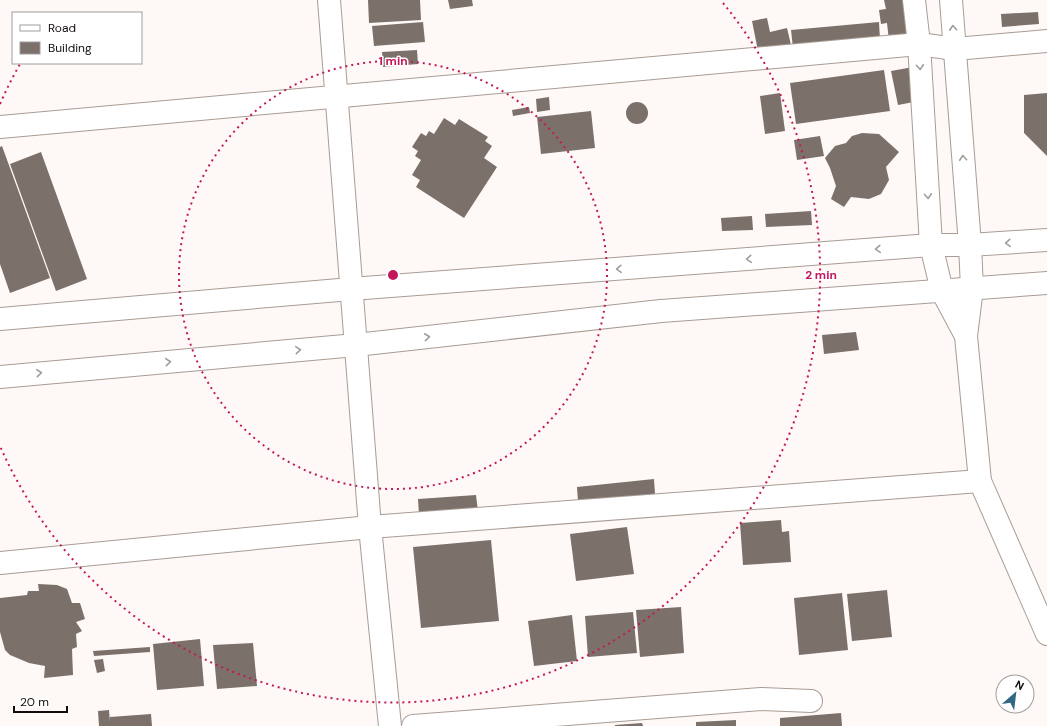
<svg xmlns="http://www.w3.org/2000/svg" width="1047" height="726" viewBox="0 0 1047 726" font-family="'DM Sans',sans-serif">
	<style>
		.building { fill: #7c706a }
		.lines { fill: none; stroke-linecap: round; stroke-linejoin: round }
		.minor-casing { stroke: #a89c95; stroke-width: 24 }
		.minor { stroke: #fff; stroke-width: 22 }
		.oneway { stroke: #a09e9d }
		.ring { fill: none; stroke: #c2185b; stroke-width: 2; stroke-dasharray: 2 4 }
		.centre { fill: #c2185b; stroke: #fff; stroke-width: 2 }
		.ring-label { font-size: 12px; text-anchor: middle; font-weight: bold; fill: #c2185b; stroke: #fff; stroke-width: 3; stroke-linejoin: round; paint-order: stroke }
	</style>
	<rect width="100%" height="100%" fill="#fef9f6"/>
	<!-- building -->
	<g class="building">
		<path d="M 368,0 L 420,0 L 421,20 L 369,23 Z"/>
		<path d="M 448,0 L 472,0 L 473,6 L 450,9 Z"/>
		<path d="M 884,0 L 910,0 L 915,37 L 889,41 L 887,23 L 881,24 L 879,10 L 886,9 Z"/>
		<path d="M 1038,12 L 1039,24 L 1002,27 L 1001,14 Z"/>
		<path d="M 767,18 L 770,32 L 787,28 L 791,45 L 758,51 L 752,21 Z"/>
		<path d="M 423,22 L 425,42 L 374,46 L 372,26 Z"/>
		<path d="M 879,22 L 880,40 L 793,48 L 791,30 Z"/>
		<path d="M 417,50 L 418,64 L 383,67 L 382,52 Z"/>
		<path d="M 913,67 L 919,101 L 898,105 L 891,71 Z"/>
		<path d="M 884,70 L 890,111 L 796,124 L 790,83 Z"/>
		<path d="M 780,93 L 785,131 L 765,134 L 760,96 Z"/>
		<path d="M 1047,93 L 1047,156 L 1024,133 L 1024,95 Z"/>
		<path d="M 549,97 L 550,110 L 537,112 L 536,99 Z"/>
		<circle cx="637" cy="113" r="11"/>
		<path d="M 529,107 L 530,113 L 513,116 L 512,110 Z"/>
		<path d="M 591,111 L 595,148 L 541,154 L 537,117 Z"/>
		<path d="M 444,118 L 455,125 L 459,119 L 488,137 L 485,141 L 492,146 L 484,158 L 497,167 L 464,218 L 416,187 L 420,180 L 412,175 L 421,160 L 415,156 L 418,151 L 412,147 L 421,133 L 426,136 L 429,131 L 434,134 Z"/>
		<path d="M 862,133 L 879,134 L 899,152 L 886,167 L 889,180 L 881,194 L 869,199 L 851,197 L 844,207 L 831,199 L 836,186 L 830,168 L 825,158 L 835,146 L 846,143 L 852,136 Z"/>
		<path d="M 820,136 L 824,156 L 797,160 L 794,140 Z"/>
		<path d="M 2,146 L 50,278 L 10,293 L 0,264 L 0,147 Z"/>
		<path d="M 41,152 L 87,279 L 56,291 L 10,164 Z"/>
		<path d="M 811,211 L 812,225 L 766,227 L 765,214 Z"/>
		<path d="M 752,216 L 753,230 L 722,231 L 721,218 Z"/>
		<path d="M 856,332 L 859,350 L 824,354 L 822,335 Z"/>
		<path d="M 654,479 L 655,494 L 578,502 L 577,487 Z"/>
		<path d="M 476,495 L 478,511 L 419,515 L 418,499 Z"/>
		<path d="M 781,520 L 782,532 L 789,531 L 791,562 L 743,565 L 740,523 Z"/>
		<path d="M 627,527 L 634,574 L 576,581 L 570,534 Z"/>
		<path d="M 491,540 L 499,621 L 421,628 L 413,547 Z"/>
		<path d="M 38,584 L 57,585 L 67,589 L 72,603 L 80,603 L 85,619 L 76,622 L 82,631 L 76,634 L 77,647 L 72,649 L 73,675 L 44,678 L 45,666 L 29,663 L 10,655 L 5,650 L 0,632 L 0,598 L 27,595 L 28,591 L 39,591 Z"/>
		<path d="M 887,590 L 892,637 L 852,641 L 847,594 Z"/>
		<path d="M 842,593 L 848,650 L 799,655 L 794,598 Z"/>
		<path d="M 681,607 L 684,653 L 640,657 L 636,610 Z"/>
		<path d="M 633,612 L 637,653 L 588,657 L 585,616 Z"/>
		<path d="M 572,615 L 577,661 L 534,666 L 528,621 Z"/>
		<path d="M 200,639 L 204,686 L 157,690 L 153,644 Z"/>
		<path d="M 253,643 L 257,686 L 217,689 L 213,645 Z"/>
		<path d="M 150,647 L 150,652 L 94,656 L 93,651 Z"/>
		<path d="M 103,659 L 105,671 L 97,673 L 94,660 Z"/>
		<path d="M 109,710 L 110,722 L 110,717 L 151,714 L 152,726 L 99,726 L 98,711 Z"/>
		<path d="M 841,713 L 842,726 L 780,726 L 780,718 Z"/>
		<path d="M 736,720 L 736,726 L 696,726 L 696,722 Z"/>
		<path d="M 642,723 L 643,726 L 615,726 L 615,725 Z"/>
	</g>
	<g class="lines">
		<!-- minor casing -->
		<g class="minor-casing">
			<g id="minor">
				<path d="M 329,0 L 370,527 L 390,726"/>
				<path d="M 914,0 L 919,44 L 931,245 L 942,291 L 966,336"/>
				<path d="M 951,0 L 970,245 L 972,288 L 966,336 L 980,481 L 1047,634"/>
				<path d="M 0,127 L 919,44 L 955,49 L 1047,41"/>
				<path d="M 0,319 L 351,289 L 931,245 L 970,245 L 1047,240"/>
				<path d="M 0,377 L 356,345 L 661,311 L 1047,283"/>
				<path d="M 0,563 L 370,527 L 980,481"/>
				<path d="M 413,726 L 761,699 L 811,701"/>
			</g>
		</g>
		<!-- minor -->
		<use href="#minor" class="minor"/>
	</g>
	<!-- one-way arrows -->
	<defs><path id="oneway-chevron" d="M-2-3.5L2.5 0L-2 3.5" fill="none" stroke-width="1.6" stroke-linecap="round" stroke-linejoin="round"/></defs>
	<g class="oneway">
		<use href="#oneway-chevron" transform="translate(953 28) rotate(-94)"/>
		<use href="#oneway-chevron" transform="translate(920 67) rotate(86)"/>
		<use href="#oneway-chevron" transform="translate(963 158) rotate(-94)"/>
		<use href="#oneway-chevron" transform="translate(928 196) rotate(86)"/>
		<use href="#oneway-chevron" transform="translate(1008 243) rotate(176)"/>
		<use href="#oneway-chevron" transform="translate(878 249) rotate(176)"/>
		<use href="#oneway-chevron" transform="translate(749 259) rotate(176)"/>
		<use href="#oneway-chevron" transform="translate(619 269) rotate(176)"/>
		<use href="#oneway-chevron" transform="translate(427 337) rotate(-6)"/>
		<use href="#oneway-chevron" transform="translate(298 350) rotate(-5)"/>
		<use href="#oneway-chevron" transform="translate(168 362) rotate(-5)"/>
		<use href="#oneway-chevron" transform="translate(39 373) rotate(-5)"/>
	</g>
	<!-- distance rings -->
	<g class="ring">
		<circle cx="393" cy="275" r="214"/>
		<path d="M0 104A428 428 0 0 1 20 64M723 3A428 428 0 1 1 0 446"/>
	</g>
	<circle cx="393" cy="275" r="6" class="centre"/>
	<g class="ring-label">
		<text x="393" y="65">1 min</text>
		<text x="821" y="279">2 min</text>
	</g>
	<!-- legend -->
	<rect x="12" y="12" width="130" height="52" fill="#ffffff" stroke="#a09e9d"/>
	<rect x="20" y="25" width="20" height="6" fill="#ffffff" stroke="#a09e9d"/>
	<text x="48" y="32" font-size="12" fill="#120d0b">Road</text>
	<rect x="20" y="42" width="20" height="12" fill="#7c706a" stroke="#a09e9d"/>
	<text x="48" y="52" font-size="12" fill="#120d0b">Building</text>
	<!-- north arrow -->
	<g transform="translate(1015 694) rotate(28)"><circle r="19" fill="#ffffff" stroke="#a09e9d"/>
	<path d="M0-3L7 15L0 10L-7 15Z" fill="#316782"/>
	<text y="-6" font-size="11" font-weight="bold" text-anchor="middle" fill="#120d0b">N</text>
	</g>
	<!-- scale -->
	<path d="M14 706v6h53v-6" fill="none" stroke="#120d0b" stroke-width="2"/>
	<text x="20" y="706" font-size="12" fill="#120d0b" stroke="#ffffff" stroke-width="3" paint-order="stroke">20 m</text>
</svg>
